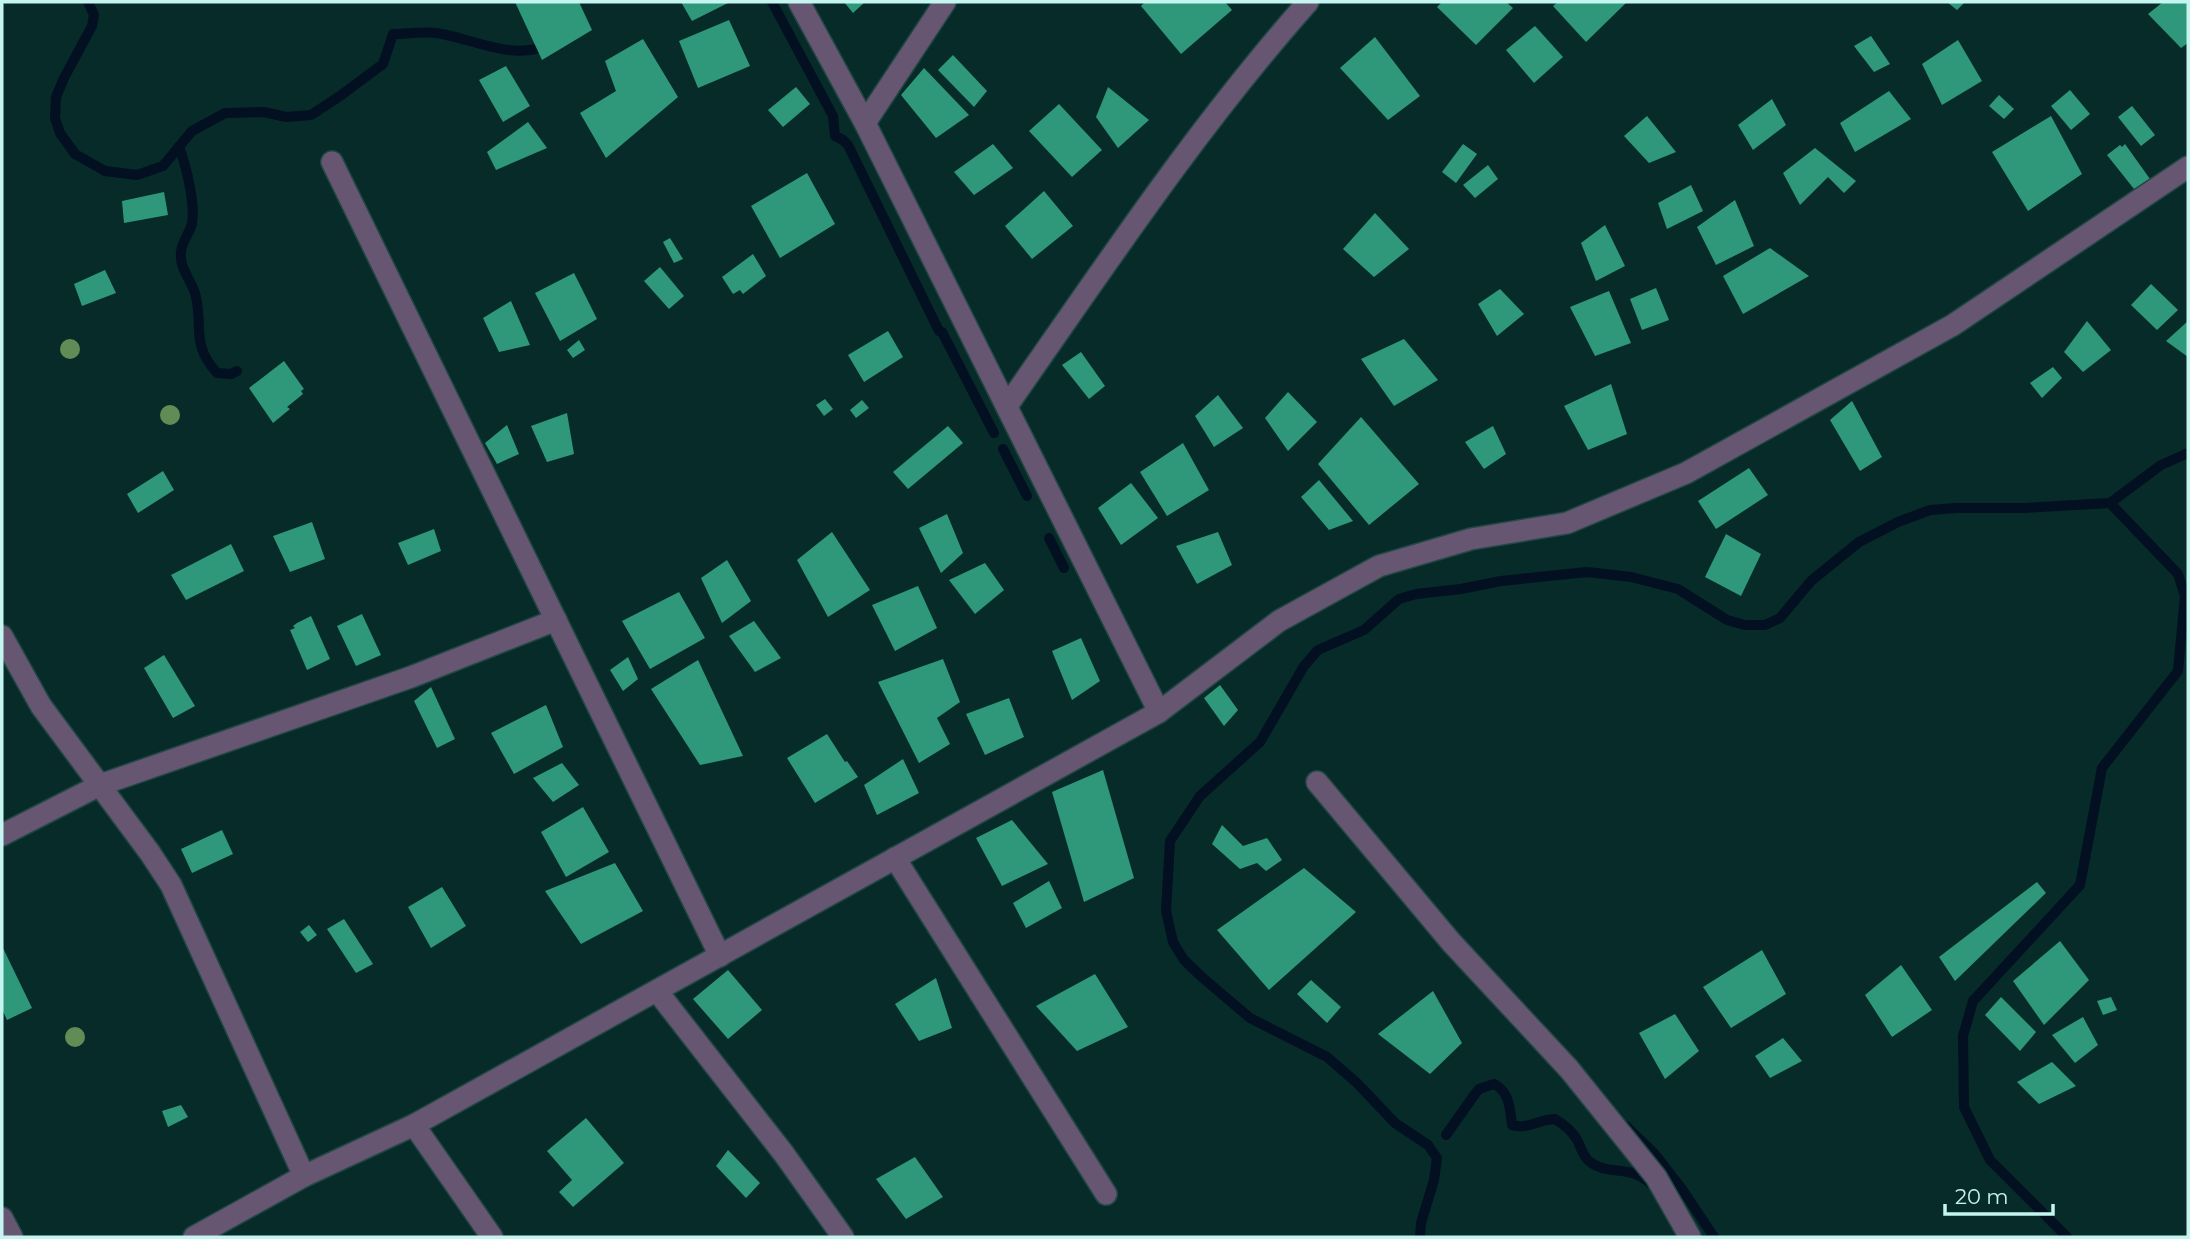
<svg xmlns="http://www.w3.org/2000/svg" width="2190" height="1239" viewBox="0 0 2190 1239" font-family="Montserrat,sans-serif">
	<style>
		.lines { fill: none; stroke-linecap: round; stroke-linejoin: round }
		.stream { stroke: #021021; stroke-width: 10 }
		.building { fill: #2f987a }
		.street-casing { stroke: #224745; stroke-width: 24 }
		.street { stroke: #665672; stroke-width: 21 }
		.tree { fill: #628c56 }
	</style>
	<rect width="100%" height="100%" fill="#072b29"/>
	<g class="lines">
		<!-- stream -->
		<g class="stream">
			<path d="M 88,2 L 94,15 L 92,26 L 64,78 L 56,97 L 55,118 L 60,133 L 75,154 L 105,171 L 137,175 L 163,166 L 192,131 L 225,113 L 264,112 L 286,117 L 311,115 L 340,96 L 383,64 L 393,34 C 407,34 423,31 437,33 C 475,39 513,62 550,44"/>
			<path d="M 772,2 L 833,116 L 835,136 L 843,140 L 848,145 L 939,331 L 942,332 L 994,433"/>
			<path d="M 179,147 C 186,165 197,209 191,227 C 188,235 182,242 181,252 C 179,270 193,281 196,297 C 203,329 191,344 217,373 L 231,374 L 237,371"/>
			<path d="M 1003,449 L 1027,496"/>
			<path d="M 1049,538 L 1064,568"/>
			<path d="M 1626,1126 L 1654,1153 L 1682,1189 L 1714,1237"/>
			<path d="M 1446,1135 L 1475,1094 L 1479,1089 L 1494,1084 C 1510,1092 1510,1110 1512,1125 C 1526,1130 1540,1119 1555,1119 C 1563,1124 1571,1130 1576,1138 C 1581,1146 1582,1156 1590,1162 C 1610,1177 1630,1163 1652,1185"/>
			<path d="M 1420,1237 L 1421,1223 L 1434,1180 L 1437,1158 L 1428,1145 L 1395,1123 L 1357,1083 L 1327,1057 L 1250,1018 L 1203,978 L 1184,960 L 1173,942 L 1166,911 L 1170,841 L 1200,796 L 1260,742 L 1304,666 L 1318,650 L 1364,630 L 1399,599 L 1416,594 L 1461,589 L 1501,581 L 1587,572 L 1631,577 L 1678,589 L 1727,620 L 1745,625 L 1765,625 L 1780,618 L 1811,581 L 1859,542 L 1898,522 L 1930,510 L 1956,508 L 2024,508 L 2110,503 L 2161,465 L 2188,453"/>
			<path d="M 2067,1237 L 1990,1160 L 1964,1107 L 1963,1036 L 1973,1001 L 2080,885 L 2102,768 L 2178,671 L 2185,596 L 2178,574 L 2110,503"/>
		</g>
	</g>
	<!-- building -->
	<g class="building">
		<path d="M 515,2 L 579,2 L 592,30 L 542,60 Z"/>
		<path d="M 681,2 L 730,2 L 692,21 Z"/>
		<path d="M 844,2 L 865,2 L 853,13 Z"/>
		<path d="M 1145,2 L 1225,2 L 1232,10 L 1181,54 L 1141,6 Z"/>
		<path d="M 1442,2 L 1506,2 L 1513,8 L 1476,45 L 1437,7 Z"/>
		<path d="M 1558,2 L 1627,2 L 1586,42 L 1553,6 Z"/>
		<path d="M 1947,2 L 1965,2 L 1957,10 Z"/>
		<path d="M 2163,2 L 2188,2 L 2188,43 L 2181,48 L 2148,14 Z"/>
		<path d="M 729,20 L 750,66 L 698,88 L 679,41 Z"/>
		<path d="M 1535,26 L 1563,57 L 1534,83 L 1506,50 Z"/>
		<path d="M 1871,36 L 1890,64 L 1874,72 L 1854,46 Z"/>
		<path d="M 1375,37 L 1420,96 L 1388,120 L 1340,68 Z"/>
		<path d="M 643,39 L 678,97 L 606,158 L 580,113 L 616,91 L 605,61 Z"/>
		<path d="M 1958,40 L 1982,81 L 1942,105 L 1922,64 Z"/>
		<path d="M 953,55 L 987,91 L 974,107 L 938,70 Z"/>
		<path d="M 506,66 L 530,106 L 503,122 L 479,80 Z"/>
		<path d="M 924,68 L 969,115 L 936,138 L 901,95 Z"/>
		<path d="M 796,87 L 810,104 L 783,127 L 768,110 Z"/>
		<path d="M 1108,87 L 1149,120 L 1118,148 L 1096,117 Z"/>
		<path d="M 2070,90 L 2090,114 L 2071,130 L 2051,106 Z"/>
		<path d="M 1889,91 L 1911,119 L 1855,152 L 1840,123 Z"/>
		<path d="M 1999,95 L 2014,109 L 2004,119 L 1989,106 Z"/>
		<path d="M 1772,99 L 1786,125 L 1753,150 L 1738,125 Z"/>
		<path d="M 1059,104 L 1102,150 L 1072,177 L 1029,131 Z"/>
		<path d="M 2132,106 L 2155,135 L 2141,146 L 2118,117 Z"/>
		<path d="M 1647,116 L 1676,152 L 1649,163 L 1624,136 Z"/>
		<path d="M 2051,116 L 2082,174 L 2028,211 L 1992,152 Z"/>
		<path d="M 528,122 L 547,148 L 496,170 L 487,152 Z"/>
		<path d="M 993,144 L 1013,168 L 974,195 L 954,172 Z"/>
		<path d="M 1463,144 L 1477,154 L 1456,183 L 1442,172 Z"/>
		<path d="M 2125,144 L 2150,179 L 2134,189 L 2107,155 L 2120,145 L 2122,147 Z"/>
		<path d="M 1815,148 L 1856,181 L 1844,193 L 1828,177 L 1800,205 L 1783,173 Z"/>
		<path d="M 1488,165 L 1498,179 L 1475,198 L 1463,185 Z"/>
		<path d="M 807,173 L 835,224 L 780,258 L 751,206 Z"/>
		<path d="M 1691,185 L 1703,211 L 1667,229 L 1658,203 Z"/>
		<path d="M 1044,191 L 1073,226 L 1032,259 L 1005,226 Z"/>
		<path d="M 164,192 L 168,215 L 124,223 L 122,201 Z"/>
		<path d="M 1735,200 L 1754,246 L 1716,265 L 1697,227 Z"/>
		<path d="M 1375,213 L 1409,249 L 1374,277 L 1343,249 Z"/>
		<path d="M 1605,225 L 1625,266 L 1596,281 L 1581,243 Z"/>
		<path d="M 670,238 L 683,259 L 674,263 L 663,242 Z"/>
		<path d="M 1770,248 L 1809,276 L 1743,314 L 1723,276 Z"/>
		<path d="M 753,254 L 766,276 L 743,294 L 740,290 L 733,294 L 722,277 Z"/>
		<path d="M 660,267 L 684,296 L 669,309 L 644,281 Z"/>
		<path d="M 105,270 L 116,293 L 82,306 L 74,284 Z"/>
		<path d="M 574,273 L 597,319 L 560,341 L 535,293 Z"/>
		<path d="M 2151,284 L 2178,310 L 2157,330 L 2131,305 Z"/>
		<path d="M 1656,288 L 1669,320 L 1642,330 L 1630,299 Z"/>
		<path d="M 1500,289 L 1524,314 L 1497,336 L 1478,304 Z"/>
		<path d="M 1609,291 L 1631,343 L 1595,356 L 1570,307 Z"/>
		<path d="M 511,301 L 530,345 L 499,352 L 483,318 Z"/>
		<path d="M 2087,321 L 2111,350 L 2083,372 L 2064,352 Z"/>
		<path d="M 2188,321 L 2188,357 L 2166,341 Z"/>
		<path d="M 888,331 L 903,357 L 864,382 L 848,355 Z"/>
		<path d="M 1404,339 L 1438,380 L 1394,406 L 1361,359 Z"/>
		<path d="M 579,340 L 585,350 L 573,358 L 567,350 Z"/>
		<path d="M 1081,352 L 1105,386 L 1089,399 L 1062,365 Z"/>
		<path d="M 284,361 L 304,389 L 301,391 L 303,394 L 287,407 L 290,409 L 273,423 L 249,388 Z"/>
		<path d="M 2053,367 L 2062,378 L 2042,398 L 2030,383 Z"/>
		<path d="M 1611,384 L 1627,434 L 1588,450 L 1564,406 Z"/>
		<path d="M 1288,392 L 1317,422 L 1288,451 L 1265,418 Z"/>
		<path d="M 1218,395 L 1243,428 L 1214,447 L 1195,416 Z"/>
		<path d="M 825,399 L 833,409 L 824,416 L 816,405 Z"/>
		<path d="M 862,400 L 869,408 L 856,418 L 850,410 Z"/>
		<path d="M 1852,401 L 1882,457 L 1860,471 L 1830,420 Z"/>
		<path d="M 567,413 L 574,454 L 547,462 L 531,426 Z"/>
		<path d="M 1361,417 L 1419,484 L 1369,525 L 1318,464 Z"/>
		<path d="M 507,425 L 519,454 L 497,464 L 485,443 Z"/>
		<path d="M 948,426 L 963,443 L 908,489 L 893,472 Z"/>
		<path d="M 1493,426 L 1506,454 L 1484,469 L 1465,442 Z"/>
		<path d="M 1183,443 L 1209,490 L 1167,516 L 1140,472 Z"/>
		<path d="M 1749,468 L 1768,495 L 1716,529 L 1698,501 Z"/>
		<path d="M 163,471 L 174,490 L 138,513 L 127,494 Z"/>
		<path d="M 1319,480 L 1353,521 L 1329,530 L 1301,497 Z"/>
		<path d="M 1131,483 L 1158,518 L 1121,545 L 1098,508 Z"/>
		<path d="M 947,514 L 963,553 L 941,573 L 919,528 Z"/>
		<path d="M 312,522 L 325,559 L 290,572 L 273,536 Z"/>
		<path d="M 434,529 L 441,551 L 408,565 L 398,543 Z"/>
		<path d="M 832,532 L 870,590 L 828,617 L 797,560 Z"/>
		<path d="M 1218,532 L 1232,565 L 1197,584 L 1176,546 Z"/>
		<path d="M 1726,534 L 1761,554 L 1741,596 L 1705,577 Z"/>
		<path d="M 231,544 L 244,571 L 186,600 L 171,575 Z"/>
		<path d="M 727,560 L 751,601 L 722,623 L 701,578 Z"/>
		<path d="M 985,563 L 1004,590 L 975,614 L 949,580 Z"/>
		<path d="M 918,586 L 937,628 L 895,651 L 872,605 Z"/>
		<path d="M 679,592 L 705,638 L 650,669 L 622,621 Z"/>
		<path d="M 362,614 L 381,655 L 356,666 L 337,626 Z"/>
		<path d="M 311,616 L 330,659 L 307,670 L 290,630 L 295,628 L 293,626 L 297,623 Z"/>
		<path d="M 754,621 L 781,658 L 755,672 L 729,636 Z"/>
		<path d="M 1081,638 L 1100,681 L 1072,700 L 1052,651 Z"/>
		<path d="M 164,655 L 195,706 L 173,718 L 144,668 Z"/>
		<path d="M 628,657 L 638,679 L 623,691 L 610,670 Z"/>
		<path d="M 943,659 L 960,702 L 937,718 L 950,744 L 919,763 L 878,682 Z"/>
		<path d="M 698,660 L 743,756 L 700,765 L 651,689 Z"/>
		<path d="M 1220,685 L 1238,710 L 1224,726 L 1204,698 Z"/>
		<path d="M 431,687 L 455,739 L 437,748 L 414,701 Z"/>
		<path d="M 1009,698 L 1024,737 L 985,755 L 966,714 Z"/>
		<path d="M 546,705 L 563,747 L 514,774 L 491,733 Z"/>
		<path d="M 827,734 L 845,762 L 847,761 L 858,777 L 815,803 L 787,758 Z"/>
		<path d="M 903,759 L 919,793 L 877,815 L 864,785 Z"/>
		<path d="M 562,763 L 579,785 L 553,802 L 533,778 Z"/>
		<path d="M 1103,770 L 1134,878 L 1084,902 L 1052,792 Z"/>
		<path d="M 583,807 L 609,852 L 566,877 L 541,832 Z"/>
		<path d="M 1012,820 L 1048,864 L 1002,886 L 976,838 Z"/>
		<path d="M 1222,825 L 1243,846 L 1267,838 L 1282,860 L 1266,871 L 1257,863 L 1240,869 L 1212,844 Z"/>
		<path d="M 222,830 L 233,854 L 192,873 L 181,849 Z"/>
		<path d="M 615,863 L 643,911 L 581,944 L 545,891 Z"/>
		<path d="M 1304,868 L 1356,912 L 1269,990 L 1217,930 Z"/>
		<path d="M 1049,881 L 1062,908 L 1026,928 L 1013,903 Z"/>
		<path d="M 2037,882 L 2046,893 L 1955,981 L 1939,957 Z"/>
		<path d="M 442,887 L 466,926 L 431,948 L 408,907 Z"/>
		<path d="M 344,919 L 373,964 L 356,973 L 327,929 Z"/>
		<path d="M 309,925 L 317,935 L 308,942 L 300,932 Z"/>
		<path d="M 2060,941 L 2089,980 L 2044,1025 L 2013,981 Z"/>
		<path d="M 2,946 L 32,1008 L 7,1020 L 2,1009 Z"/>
		<path d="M 1762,950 L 1786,994 L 1731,1028 L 1703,987 Z"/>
		<path d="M 1901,965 L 1932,1010 L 1892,1037 L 1865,995 Z"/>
		<path d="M 728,970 L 762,1010 L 728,1039 L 693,999 Z"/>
		<path d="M 1095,974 L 1128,1027 L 1077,1051 L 1036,1006 Z"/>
		<path d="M 936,978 L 952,1028 L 919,1041 L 895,1004 Z"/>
		<path d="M 1311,980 L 1341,1007 L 1327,1023 L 1297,994 Z"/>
		<path d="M 1433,991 L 1462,1043 L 1430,1074 L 1378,1034 Z"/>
		<path d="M 2001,997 L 2036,1032 L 2020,1051 L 1985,1015 Z"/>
		<path d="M 2111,997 L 2117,1010 L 2103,1015 L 2097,1001 Z"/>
		<path d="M 1675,1014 L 1699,1051 L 1665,1079 L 1639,1033 Z"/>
		<path d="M 2083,1017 L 2098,1045 L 2075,1063 L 2052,1035 Z"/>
		<path d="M 1783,1038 L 1802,1061 L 1770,1078 L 1755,1056 Z"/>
		<path d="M 2052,1062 L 2076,1086 L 2039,1104 L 2017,1082 Z"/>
		<path d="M 181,1105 L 188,1117 L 168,1127 L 162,1111 Z"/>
		<path d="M 586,1118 L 624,1163 L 573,1207 L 559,1192 L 572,1180 L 547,1151 Z"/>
		<path d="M 728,1150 L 760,1183 L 746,1198 L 716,1166 Z"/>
		<path d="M 915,1157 L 943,1197 L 906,1219 L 876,1179 Z"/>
	</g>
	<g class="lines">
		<!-- street casing -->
		<g class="street-casing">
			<g id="street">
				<path d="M 799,2 L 865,123 L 1159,712"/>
				<path d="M 865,123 L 945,2"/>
				<path d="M 332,162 L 720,956"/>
				<path d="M 1007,406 C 1103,269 1197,127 1308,2"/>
				<path d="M 2,636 L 41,706 L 150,853 L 171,885 L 304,1176"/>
				<path d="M 1317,782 L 1451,942 L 1569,1069 L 1656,1177 L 1690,1237"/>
				<path d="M 2,835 L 100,785 L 411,677 L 556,620"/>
				<path d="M 895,858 L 1106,1194"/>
				<path d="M 657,991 L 784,1154 L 843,1237"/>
				<path d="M 414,1125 L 492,1237"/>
				<path d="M 2,1218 L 12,1237"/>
				<path d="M 194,1237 L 304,1176 L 414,1125 L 1159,712 L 1279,621 L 1379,566 L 1471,539 L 1567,523 L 1686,473 L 1953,325 L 2188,167"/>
			</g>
		</g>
		<!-- street -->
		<use href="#street" class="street"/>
	</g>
	<!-- trees -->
	<g class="tree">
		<circle cx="70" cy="349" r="10"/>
		<circle cx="170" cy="415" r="10"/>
		<circle cx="75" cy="1037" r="10"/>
	</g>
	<!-- border -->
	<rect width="2190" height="1239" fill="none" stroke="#c5f5f1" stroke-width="7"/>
	<!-- scale -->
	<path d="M1945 1204v10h108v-10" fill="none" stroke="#c5f5f1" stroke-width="3.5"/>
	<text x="1955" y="1204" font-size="21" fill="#c5f5f1" stroke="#072b29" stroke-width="5" paint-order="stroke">20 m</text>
</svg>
